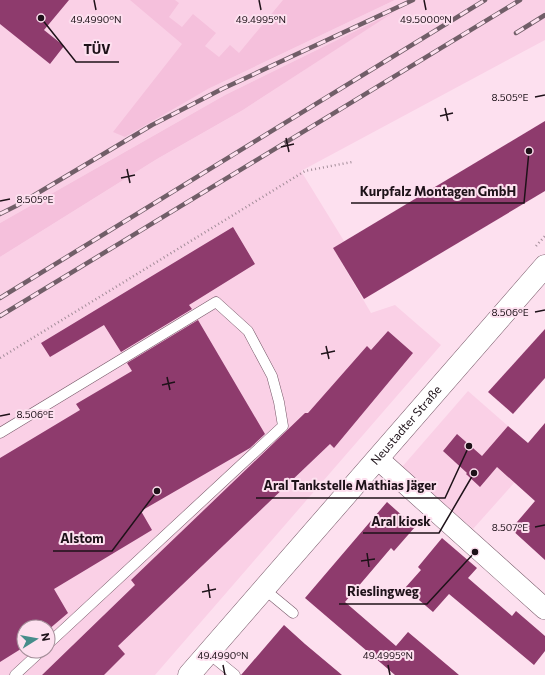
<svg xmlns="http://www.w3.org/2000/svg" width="545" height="675" viewBox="0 0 545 675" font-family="Commissioner,sans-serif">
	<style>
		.built { fill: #fad0e6; fill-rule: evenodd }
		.green { fill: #f5c0dc }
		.building { fill: #8e3b6d }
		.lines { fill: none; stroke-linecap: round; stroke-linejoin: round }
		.lane-casing { stroke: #785a6a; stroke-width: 11 }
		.street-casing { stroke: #785a6a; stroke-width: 22 }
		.secondary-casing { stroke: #785a6a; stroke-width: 23 }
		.path { stroke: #a28c98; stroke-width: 2.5; stroke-dasharray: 1 3; stroke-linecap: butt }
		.lane { stroke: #fff; stroke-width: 10 }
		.street { stroke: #fff; stroke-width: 21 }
		.secondary { stroke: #fff; stroke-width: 22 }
		.rail-casing { stroke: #715e68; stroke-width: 4.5 }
		.rail { stroke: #fde0ef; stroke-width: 3; stroke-dasharray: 9; stroke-linecap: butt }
		.ticks { fill: none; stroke: #1e1219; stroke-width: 1.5 }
		.labels { text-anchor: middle; stroke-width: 4; stroke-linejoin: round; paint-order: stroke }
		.street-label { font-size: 12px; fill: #1e1219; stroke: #fde0ef }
		.ticks-label { font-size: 10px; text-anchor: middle; fill: #1e1219; stroke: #fde0ef; stroke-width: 4; stroke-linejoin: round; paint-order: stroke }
		.leader { fill: none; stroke: #1e1219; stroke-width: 1.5 }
		.callout-dot { fill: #1e1219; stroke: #fde0ef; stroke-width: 1.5 }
		.callout-label { font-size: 13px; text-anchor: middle; font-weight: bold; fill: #1e1219; stroke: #fde0ef; stroke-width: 4; stroke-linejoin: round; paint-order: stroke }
	</style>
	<rect width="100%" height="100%" fill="#fde0ef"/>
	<!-- built -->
	<g class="built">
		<path d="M 0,0 L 353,0 L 173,108 L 208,89 L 395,0 L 545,0 L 545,40 L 301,171 L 344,241 L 333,248 L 371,313 L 395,305 L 441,345 L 155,675 L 0,675 L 0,257 L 157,159 L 243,110 L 390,14 L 225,95 L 0,223 ZM 24,627 L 48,627 L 48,651 L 24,651 Z"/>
		<path d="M 468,391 L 540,454 L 473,529 L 402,467 Z"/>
	</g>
	<!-- green -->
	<g class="green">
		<path d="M 130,0 L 175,0 L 179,3 L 169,17 L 182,27 L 193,14 L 216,33 L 205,46 L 219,57 L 230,45 L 239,53 L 283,0 L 395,0 L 208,89 L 125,137 L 113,132 L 182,44 Z"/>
		<path d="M 394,12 L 243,110 L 157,159 L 0,257 L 0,223 L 225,95 Z"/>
	</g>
	<!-- building -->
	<g class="building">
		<path d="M 0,0 L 69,0 L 44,30 L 64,46 L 50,64 L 0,24 Z"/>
		<path d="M 545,121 L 545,191 L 364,299 L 333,248 Z"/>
		<path d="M 233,227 L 255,264 L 189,305 L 192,309 L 121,352 L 104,325 L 50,357 L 41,343 Z"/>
		<path d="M 198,320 L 265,434 L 250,448 L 141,511 L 152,530 L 54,589 L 68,613 L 48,630 L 48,627 L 24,627 L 24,647 L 0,662 L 0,458 L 80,410 L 76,404 L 132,371 L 127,363 Z"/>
		<path d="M 545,329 L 545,378 L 513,414 L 488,392 Z"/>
		<path d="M 388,331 L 413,353 L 334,448 L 330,444 L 118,646 L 125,654 L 104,675 L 42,675 L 135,585 L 131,580 L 305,413 L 308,413 L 367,346 L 371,350 Z"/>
		<path d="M 545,423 L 545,560 L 511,529 L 535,501 L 497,467 L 480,487 L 466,474 L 467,473 L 443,451 L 457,434 L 482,456 L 508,426 L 528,443 Z"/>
		<path d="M 387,502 L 415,527 L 394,551 L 391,548 L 345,602 L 396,646 L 408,632 L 459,675 L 395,675 L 305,598 Z"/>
		<path d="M 442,538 L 477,568 L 468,578 L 512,616 L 516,611 L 545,636 L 545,651 L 534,665 L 449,594 L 433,612 L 405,588 L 421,570 L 418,567 Z"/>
		<path d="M 284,625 L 305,644 L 342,675 L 241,675 Z"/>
	</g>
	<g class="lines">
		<!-- lane casing -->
		<g class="lane-casing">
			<g id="lane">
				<path d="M 0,433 L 216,302 L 248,331 L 272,376 L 279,402 L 283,426 L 48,644"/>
				<path d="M 264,589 L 293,613"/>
				<path d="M 208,653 L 235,675"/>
				<path d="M 15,675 L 41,651"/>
			</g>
		</g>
		<!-- street casing -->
		<g class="street-casing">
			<path id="street" d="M 378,459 L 545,609"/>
		</g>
		<!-- secondary casing -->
		<g class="secondary-casing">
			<g id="secondary">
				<path id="s1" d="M 189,675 L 545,266"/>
			</g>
		</g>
		<!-- path -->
		<g class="path">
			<path d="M 536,246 L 545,236"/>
			<path d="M 0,358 L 305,171 L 352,162"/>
		</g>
		<!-- lane -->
		<use href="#lane" class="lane"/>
		<!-- street -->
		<use href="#street" class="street"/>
		<!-- secondary -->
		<use href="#secondary" class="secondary"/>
		<!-- rail casing -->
		<g class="rail-casing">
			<g id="rail">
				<path d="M 516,33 L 545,15"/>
				<path d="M 0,214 L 16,206 L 152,125 L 222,89 L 413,0"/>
				<path d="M 0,298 L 485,0"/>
				<path d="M 0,316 L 520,0"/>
			</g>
		</g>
		<!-- rail -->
		<use href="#rail" class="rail"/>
	</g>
	<!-- ticks -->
	<path class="ticks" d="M 94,0 L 96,10M 259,0 L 261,10M 424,0 L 426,10M 535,97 L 545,95M 445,108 L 448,121M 440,116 L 453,113M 286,138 L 289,152M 281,147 L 294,144M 127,169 L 130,183M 121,178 L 135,175M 0,201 L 10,199M 535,312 L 545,310M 326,346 L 329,359M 321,354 L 335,351M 167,377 L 170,390M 162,385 L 175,382M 0,416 L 10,414M 535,527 L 545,525M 367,553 L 369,567M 361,561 L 375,559M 208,584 L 210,598M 202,592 L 216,589M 223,665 L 225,675M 388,665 L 390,675"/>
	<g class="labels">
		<!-- street labels -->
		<g class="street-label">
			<text dy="4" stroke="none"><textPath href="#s1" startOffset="331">Neustadter Straße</textPath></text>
		</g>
	</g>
	<g class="ticks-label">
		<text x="96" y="23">49.4990°N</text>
		<text x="261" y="23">49.4995°N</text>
		<text x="426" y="23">49.5000°N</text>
		<text x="510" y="101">8.505°E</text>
		<text x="35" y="203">8.505°E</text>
		<text x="510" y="316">8.506°E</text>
		<text x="35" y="418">8.506°E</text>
		<text x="510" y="531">8.507°E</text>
		<text x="223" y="659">49.4990°N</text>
		<text x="388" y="659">49.4995°N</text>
	</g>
	<!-- callouts -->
	<path class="leader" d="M41 18L76 62H119M529 151L524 203H351M469 446L445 498H256M474 473L439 533H363M157 491L112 551H53M475 552L427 604H339"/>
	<g class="callout-dot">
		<circle cx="41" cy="18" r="4"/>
		<circle cx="529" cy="151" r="4"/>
		<circle cx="469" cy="446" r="4"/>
		<circle cx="474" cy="473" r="4"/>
		<circle cx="157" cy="491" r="4"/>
		<circle cx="475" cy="552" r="4"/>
	</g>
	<g class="callout-label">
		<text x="97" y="54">TÜV</text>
		<text x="438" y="196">Kurpfalz Montagen GmbH</text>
		<text x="350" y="490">Aral Tankstelle Mathias Jäger</text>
		<text x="401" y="526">Aral kiosk</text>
		<text x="82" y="543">Alstom</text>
		<text x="383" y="596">Rieslingweg</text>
	</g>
	<!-- north arrow -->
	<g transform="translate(36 639) rotate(79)"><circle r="19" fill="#fde0ef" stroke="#a48e99"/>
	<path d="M0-3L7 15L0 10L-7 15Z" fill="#468d8b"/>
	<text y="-6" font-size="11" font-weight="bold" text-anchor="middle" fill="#1e1219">N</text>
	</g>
</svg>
